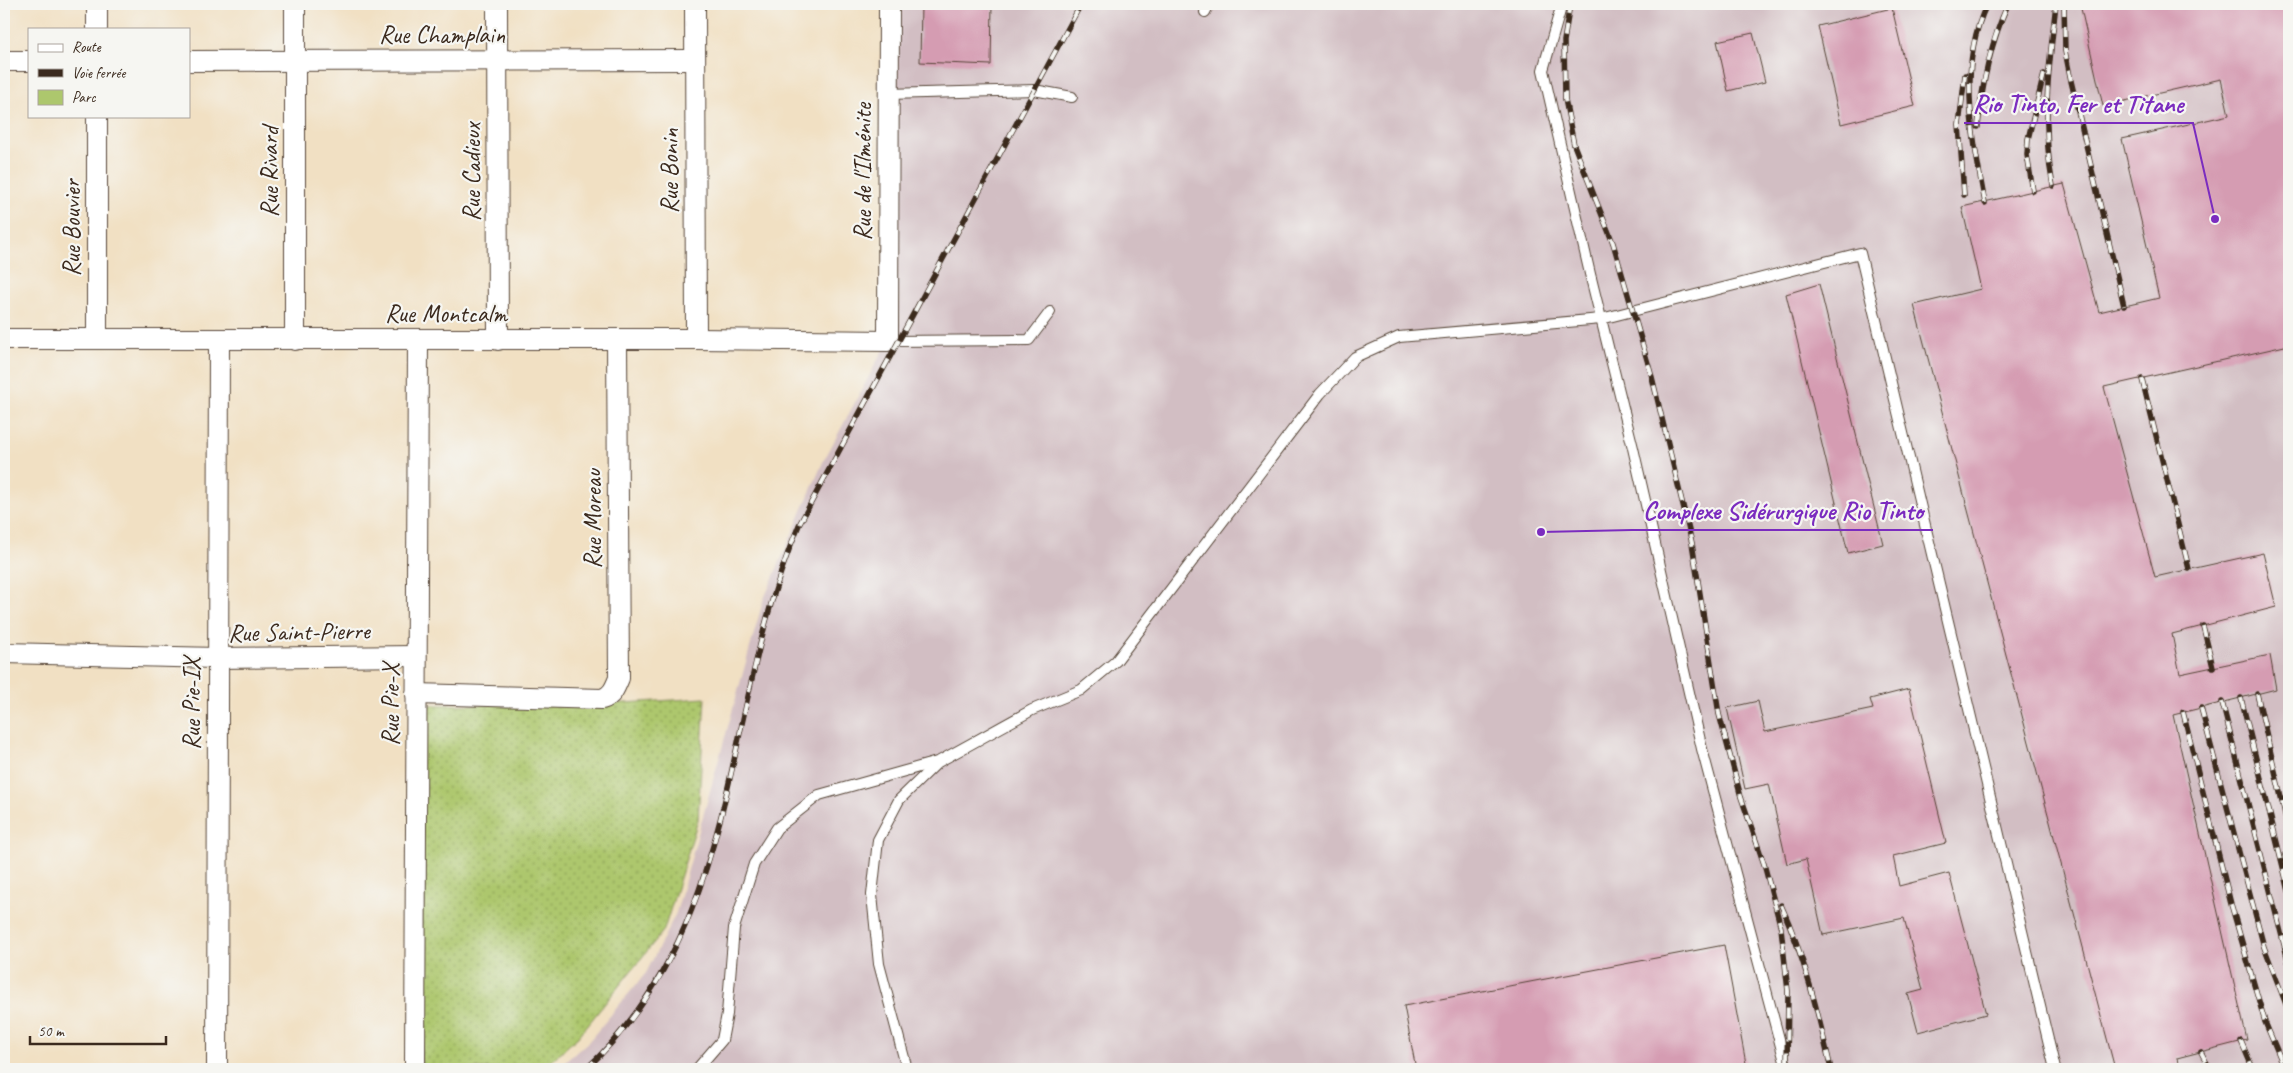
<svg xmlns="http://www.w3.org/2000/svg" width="2293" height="1073" viewBox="0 0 2293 1073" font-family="Caveat,sans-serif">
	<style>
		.industrial { fill: #d2bec3 }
		.green { fill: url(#green-dots); stroke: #747846 }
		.building { fill: #d59cb2 }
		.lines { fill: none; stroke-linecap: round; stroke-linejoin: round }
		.lane-casing { stroke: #564537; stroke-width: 12 }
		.street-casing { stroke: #564537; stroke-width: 22 }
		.lane { stroke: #fff; stroke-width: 10 }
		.street { stroke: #fff; stroke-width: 20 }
		.rail-casing { stroke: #3b2a1e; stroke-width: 5.5 }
		.rail { stroke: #f6f6f2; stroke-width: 4; stroke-dasharray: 11; stroke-linecap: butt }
		.labels { text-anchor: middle; stroke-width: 4.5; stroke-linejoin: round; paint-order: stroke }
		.street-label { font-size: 25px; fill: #3b2a1e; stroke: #f6f6f2 }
		.leader { fill: none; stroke: #7b2cbf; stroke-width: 2 }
		.callout-dot { fill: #7b2cbf; stroke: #f6f6f2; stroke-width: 2 }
		.callout-label { font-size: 26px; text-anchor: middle; font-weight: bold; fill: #7b2cbf; stroke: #f6f6f2; stroke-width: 4.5; stroke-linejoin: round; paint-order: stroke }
	</style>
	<defs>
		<pattern id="green-dots" width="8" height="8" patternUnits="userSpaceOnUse" patternTransform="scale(1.25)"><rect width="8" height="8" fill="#adc76d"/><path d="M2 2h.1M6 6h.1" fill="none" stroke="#8ea259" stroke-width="1.8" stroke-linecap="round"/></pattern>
	</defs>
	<rect width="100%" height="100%" fill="#f6f6f2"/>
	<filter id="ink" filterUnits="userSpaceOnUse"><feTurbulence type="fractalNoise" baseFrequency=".02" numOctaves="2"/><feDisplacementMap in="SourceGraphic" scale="10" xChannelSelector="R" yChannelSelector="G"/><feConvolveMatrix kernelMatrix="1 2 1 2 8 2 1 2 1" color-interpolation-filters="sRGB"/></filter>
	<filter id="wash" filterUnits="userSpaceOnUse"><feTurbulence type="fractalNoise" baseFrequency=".0096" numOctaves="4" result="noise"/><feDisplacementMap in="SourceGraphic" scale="20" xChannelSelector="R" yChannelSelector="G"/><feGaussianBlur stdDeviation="1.12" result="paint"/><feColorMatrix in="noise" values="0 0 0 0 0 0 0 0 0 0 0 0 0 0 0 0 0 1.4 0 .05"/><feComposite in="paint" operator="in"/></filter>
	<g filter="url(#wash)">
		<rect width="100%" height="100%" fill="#f1e0c3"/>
		<!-- industrial -->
		<path class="industrial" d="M 895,4 L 2289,4 L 2289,1069 L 557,1069 L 589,1041 L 646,973 L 676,913 L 763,601 L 823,462 L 888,341 Z"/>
		<!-- green -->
		<path class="green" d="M 705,698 L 698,820 L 664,930 L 578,1037 L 542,1069 L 421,1069 L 416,705 L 608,704 Z"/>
		<g id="blocks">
			<!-- building -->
			<g class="building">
				<path d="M 921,4 L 992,4 L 991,65 L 920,62 Z"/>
				<path d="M 2080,4 L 2289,4 L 2289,345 L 2104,387 L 2155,577 L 2263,553 L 2276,607 L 2172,634 L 2180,674 L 2270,655 L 2276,689 L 2173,715 L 2247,1040 L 2177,1058 L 2179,1069 L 2115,1069 L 1914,305 L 1981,289 L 1962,207 L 2064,184 L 2099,312 L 2159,298 L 2122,139 L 2229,115 L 2221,79 L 2103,106 Z"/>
				<path d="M 1892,8 L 1915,106 L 1841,124 L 1818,26 Z"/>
				<path d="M 1753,33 L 1765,82 L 1728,91 L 1717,41 Z"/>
				<path d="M 1819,284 L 1883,544 L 1848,553 L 1786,294 Z"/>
				<path d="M 1909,689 L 1946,843 L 1893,856 L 1899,886 L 1949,873 L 1986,1014 L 1918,1032 L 1908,994 L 1923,990 L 1904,918 L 1823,935 L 1806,859 L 1787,864 L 1769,784 L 1745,789 L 1727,708 L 1758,701 L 1765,732 L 1873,709 L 1870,699 Z"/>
				<path d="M 1724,945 L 1747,1069 L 1416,1069 L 1404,1006 Z"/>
			</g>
		</g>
	</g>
	<g filter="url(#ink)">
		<use href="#blocks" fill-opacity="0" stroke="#564537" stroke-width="1"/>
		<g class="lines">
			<!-- lane casing -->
			<g class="lane-casing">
				<g id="lane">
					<path d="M 1562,4 L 1543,70 L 1590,274 L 1633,448 L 1702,749 L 1787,1069"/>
					<path d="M 1205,12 L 1209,4"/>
					<path d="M 888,94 L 1034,90 L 1072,97"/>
					<path d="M 888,341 L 1029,340 L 1050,312"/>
					<path d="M 697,1069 L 722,1040 L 727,1014 L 734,928 L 754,864 L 777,828 L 819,795 L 937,762"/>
					<path d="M 907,1069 L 879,964 L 872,895 L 878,840 L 899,800 L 938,762 L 1032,710 L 1081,690 L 1116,661 L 1320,394 L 1355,357 L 1399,337 L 1601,319 L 1860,253 L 2055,1069"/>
				</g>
			</g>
			<!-- street casing -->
			<g class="street-casing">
				<g id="street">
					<path d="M 97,4 L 97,29"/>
					<path d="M 497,4 L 498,340"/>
					<path d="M 695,4 L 696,339"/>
					<path d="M 4,61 L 29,61"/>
					<path d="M 189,61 L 695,60"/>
					<path d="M 4,339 L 696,339 L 888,341 L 889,4"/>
					<path d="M 97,339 L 97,116"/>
					<path d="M 295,340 L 295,4"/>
					<path d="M 4,653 L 217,658 L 416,656"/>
					<path d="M 416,694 L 602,699 C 612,696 615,688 619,678 L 617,339"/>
					<path d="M 217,1069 L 219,340"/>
					<path d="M 415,1069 L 418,340"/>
				</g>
			</g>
			<!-- lane -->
			<use href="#lane" class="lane"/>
			<!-- street -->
			<use href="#street" class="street"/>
			<!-- rail casing -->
			<g class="rail-casing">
				<g id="rail">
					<path d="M 1570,4 L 1564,41 L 1565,99 L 1574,145 L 1613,243 L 1652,377 L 1692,543 L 1719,714 L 1741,797 L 1764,864 L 1781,928 L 1788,991 L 1787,1069"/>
					<path d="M 2064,4 L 2065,51 L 2071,81 L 2124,306"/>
					<path d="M 1978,127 C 1982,83 1990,44 2008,4"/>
					<path d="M 2053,186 C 2041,126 2049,64 2056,4"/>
					<path d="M 2033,191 L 2027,155 L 2028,139 L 2044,74"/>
					<path d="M 1964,195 L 1959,125 L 1965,75"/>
					<path d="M 1985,203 C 1973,138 1957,66 1987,4"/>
					<path d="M 2142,379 L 2189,569"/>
					<path d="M 2203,626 L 2213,667"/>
					<path d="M 2257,694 L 2289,831"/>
					<path d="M 2241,698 L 2289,891"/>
					<path d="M 2222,702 L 2289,964"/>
					<path d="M 2201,708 L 2264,947 L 2289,1012"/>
					<path d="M 2183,712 L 2231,904 L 2265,1022 L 2285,1069"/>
					<path d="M 1781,905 C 1805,958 1818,1013 1831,1069"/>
					<path d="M 2241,1041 L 2253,1069"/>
					<path d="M 2201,1052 L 2210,1069"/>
					<path d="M 586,1069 C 745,921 720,708 799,525 L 1081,4"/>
				</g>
			</g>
			<!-- rail -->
			<use href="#rail" class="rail"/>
		</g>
	</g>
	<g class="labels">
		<!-- street labels -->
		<g class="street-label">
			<text x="442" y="43">Rue Champlain</text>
			<text transform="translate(669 171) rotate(-90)" y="9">Rue Bonin</text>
			<text transform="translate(269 172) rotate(-90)" y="9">Rue Rivard</text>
			<text transform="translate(471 172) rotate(-90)" y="9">Rue Cadieux</text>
			<text transform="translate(862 172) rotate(-90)" y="9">Rue de l'Ilménite</text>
			<text transform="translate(71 228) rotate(-90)" y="9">Rue Bouvier</text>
			<text x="446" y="322">Rue Montcalm</text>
			<text transform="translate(592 519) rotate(-90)" y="9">Rue Moreau</text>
			<text transform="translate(299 631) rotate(-1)" y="9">Rue Saint-Pierre</text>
			<text transform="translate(191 704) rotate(-90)" y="9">Rue Pie-IX</text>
			<text transform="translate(390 705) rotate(-90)" y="9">Rue Pie-X</text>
		</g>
	</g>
	<!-- callouts -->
	<path class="leader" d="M2215 219L2193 123H1964M1541 532L1632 530H1933"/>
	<g class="callout-dot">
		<circle cx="2215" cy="219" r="5"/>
		<circle cx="1541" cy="532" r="5"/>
	</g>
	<g class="callout-label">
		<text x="2078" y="112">Rio Tinto, Fer et Titane</text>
		<text x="1783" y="519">Complexe Sidérurgique Rio Tinto</text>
	</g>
	<!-- margin -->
	<rect width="2293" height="1073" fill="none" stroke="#f6f6f2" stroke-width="20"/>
	<!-- legend -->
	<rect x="28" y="28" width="162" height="90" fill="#f6f6f2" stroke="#aba49d"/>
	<rect x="38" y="44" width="25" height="8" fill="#ffffff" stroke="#aba49d"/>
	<text x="72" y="52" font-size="15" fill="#3b2a1e">Route</text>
	<rect x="38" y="69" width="25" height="8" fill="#3b2a1e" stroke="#aba49d"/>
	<text x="72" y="78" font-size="15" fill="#3b2a1e">Voie ferrée</text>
	<rect x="38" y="90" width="25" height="15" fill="#adc76d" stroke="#aba49d"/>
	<text x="72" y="102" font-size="15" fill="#3b2a1e">Parc</text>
	<!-- scale -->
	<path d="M30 1036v8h136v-8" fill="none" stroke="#3b2a1e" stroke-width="2.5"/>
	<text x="38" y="1036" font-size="15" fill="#3b2a1e" stroke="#f6f6f2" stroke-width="4" paint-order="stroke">50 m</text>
</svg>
